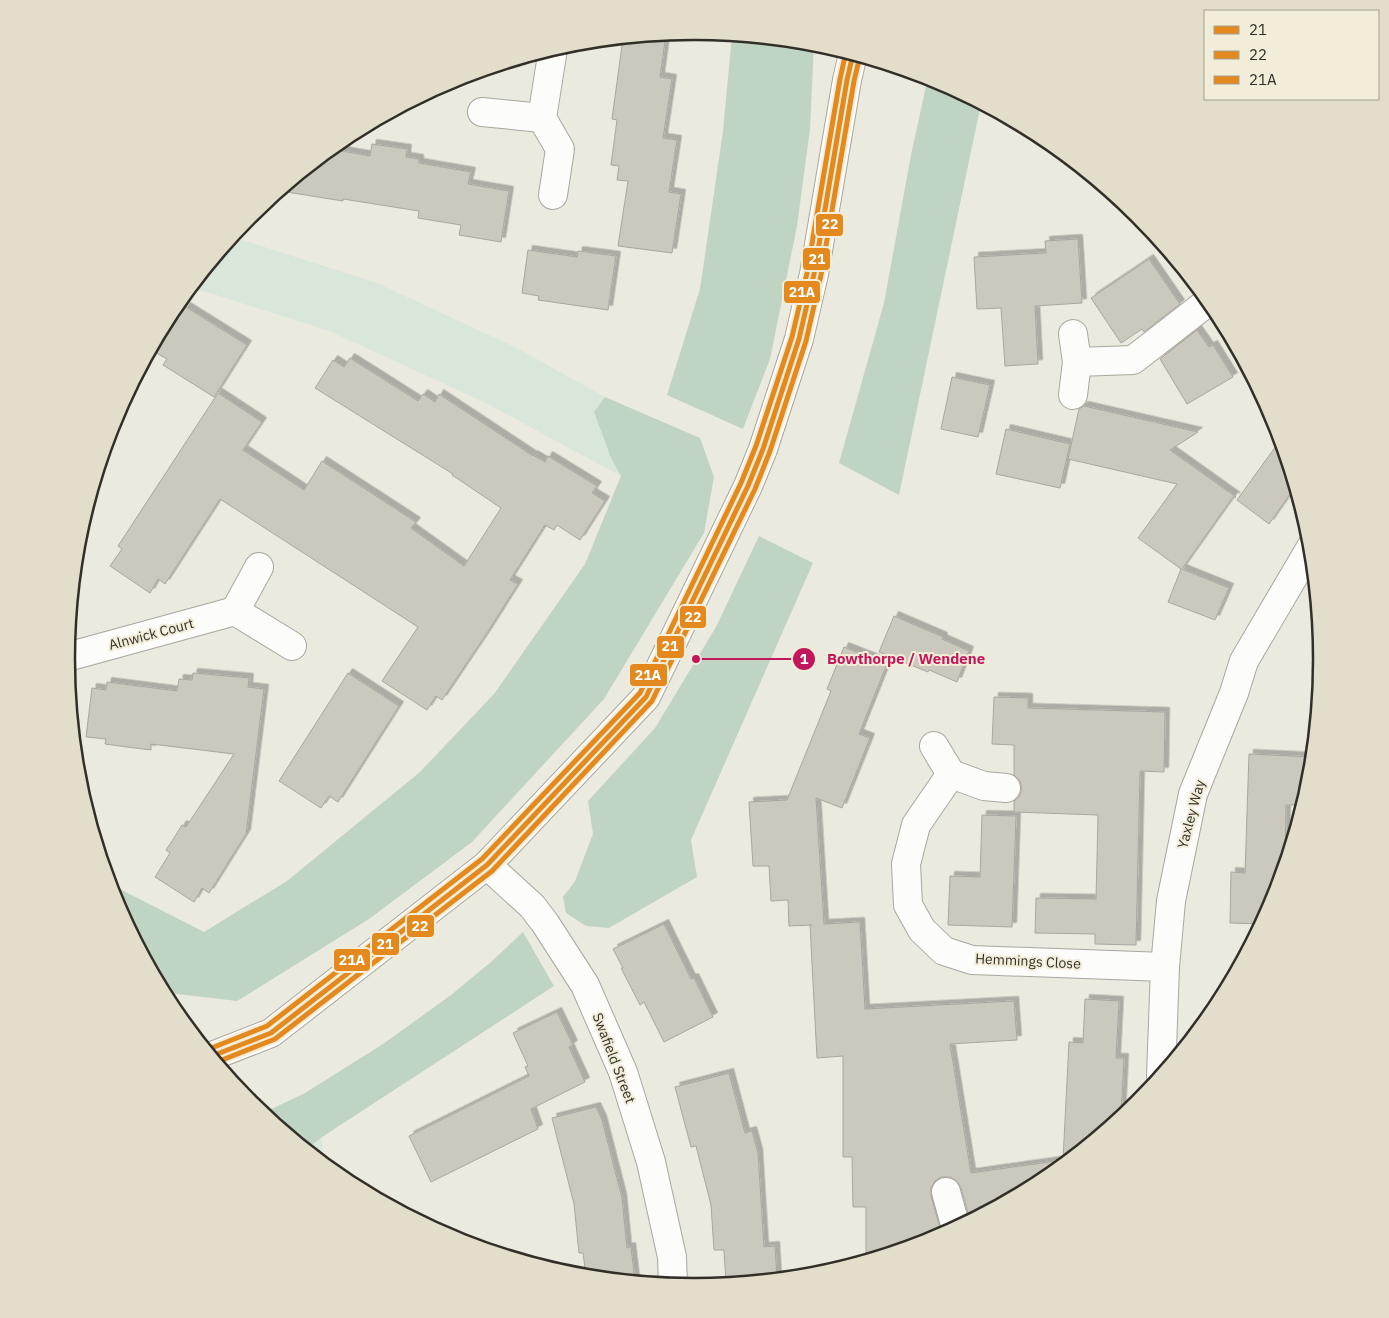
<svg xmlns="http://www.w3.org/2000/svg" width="1389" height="1318" viewBox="0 0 1389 1318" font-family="'IBM Plex Sans',sans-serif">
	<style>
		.green { fill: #d8e7d9 }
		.forest { fill: #c0d4c4 }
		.building { fill: #cbc9bd; stroke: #a8a79f; filter: url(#shadow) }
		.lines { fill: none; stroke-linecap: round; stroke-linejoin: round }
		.minor-casing { stroke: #a8a79f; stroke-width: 30 }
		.minor { stroke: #fcfcfa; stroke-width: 28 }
		.bus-1-casing { stroke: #f1edd9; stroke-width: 9 }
		.bus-2-casing { stroke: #f1edd9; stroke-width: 9 }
		.bus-3-casing { stroke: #f1edd9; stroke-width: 9 }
		.bus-1 { stroke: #e3891e; stroke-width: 5 }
		.bus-2 { stroke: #e3891e; stroke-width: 5 }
		.bus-3 { stroke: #e3891e; stroke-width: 5 }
		.labels { text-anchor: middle; stroke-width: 4; stroke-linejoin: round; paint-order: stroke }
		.street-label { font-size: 14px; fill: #312f28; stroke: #f1edd9 }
		.rim { fill: none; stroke: #312f28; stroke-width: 2.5 }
		.leader { fill: none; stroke: #c2185b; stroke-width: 2 }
		.callout-dot { fill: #c2185b; stroke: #f1edd9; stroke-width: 2 }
		.mark-label { font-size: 15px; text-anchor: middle; font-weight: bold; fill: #fff }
		.callout-label { font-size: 15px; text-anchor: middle; font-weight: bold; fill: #c2185b; stroke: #f1edd9; stroke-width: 4; stroke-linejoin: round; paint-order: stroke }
		.line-badge { stroke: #f1edd9; stroke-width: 2 }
		.badge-label { font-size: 14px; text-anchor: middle; font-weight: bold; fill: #fff }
	</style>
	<defs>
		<filter id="shadow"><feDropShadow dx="4.5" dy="-4.5" stdDeviation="0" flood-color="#0004"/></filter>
	</defs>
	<rect width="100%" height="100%" fill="#ebeadf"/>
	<!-- green -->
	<g class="green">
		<path d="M 233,237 L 377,283 L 515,347 L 605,397 L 594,412 L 611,458 L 621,476 L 484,402 L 329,331 L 207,292 L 190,289 Z"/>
		<path d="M 322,1137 L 322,1161 L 307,1149 Z"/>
	</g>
	<!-- forest -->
	<g class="forest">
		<path d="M 732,35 L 814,43 L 810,129 L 797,226 L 770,359 L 743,429 L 667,395 L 700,289 L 723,131 Z"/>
		<path d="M 928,77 L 935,79 L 981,104 L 899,495 L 839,463 L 884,303 L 911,155 Z"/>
		<path d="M 605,397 L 700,438 L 714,477 L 704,533 L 604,699 L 472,842 L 369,919 L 237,1001 L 169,993 L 163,991 L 114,899 L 110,884 L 204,932 L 287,881 L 420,772 L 494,694 L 585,564 L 621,476 L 611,458 L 594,412 Z"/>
		<path d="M 759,536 L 813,563 L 691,840 L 697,877 L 609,928 L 586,926 L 566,913 L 563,897 L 575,881 L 593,834 L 588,801 L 655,728 L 716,627 Z"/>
		<path d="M 523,932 L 554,986 L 322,1137 L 307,1149 L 263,1113 L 305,1093 L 383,1044 L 451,995 L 491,962 Z"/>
	</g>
	<!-- building -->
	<g class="building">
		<path d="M 666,34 L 660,77 L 672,79 L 663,138 L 677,140 L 669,192 L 681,194 L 672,253 L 618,246 L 628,181 L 617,180 L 619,166 L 611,165 L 617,120 L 612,119 L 623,38 Z"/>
		<path d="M 372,144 L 407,149 L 406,157 L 419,159 L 419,163 L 471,172 L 468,184 L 509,191 L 501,242 L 459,235 L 461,225 L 418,218 L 419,211 L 343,199 L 343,201 L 280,191 L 331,149 L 370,156 Z"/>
		<path d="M 1078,239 L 1082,303 L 1035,306 L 1038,364 L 1005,366 L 1001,308 L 977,309 L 974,257 L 1046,253 L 1045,241 Z"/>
		<path d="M 528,250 L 577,257 L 578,251 L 616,256 L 608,310 L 538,300 L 539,296 L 522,293 Z"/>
		<path d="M 1149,259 L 1180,304 L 1144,332 L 1142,329 L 1121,343 L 1091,298 Z"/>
		<path d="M 186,307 L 247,345 L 214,397 L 163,365 L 167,359 L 151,350 L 173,310 L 181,314 Z"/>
		<path d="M 1197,330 L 1209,347 L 1213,345 L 1233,377 L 1187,404 L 1160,359 Z"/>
		<path d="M 350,358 L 418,401 L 423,394 L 435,402 L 439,394 L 533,456 L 533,455 L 545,462 L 548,456 L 597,486 L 592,493 L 605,501 L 580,540 L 557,525 L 554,530 L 545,525 L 510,580 L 518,584 L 487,633 L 442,700 L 436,696 L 427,710 L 382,681 L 418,627 L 220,499 L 165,584 L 158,579 L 150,593 L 110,566 L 122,549 L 118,546 L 218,393 L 262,422 L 243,450 L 304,490 L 322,461 L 416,522 L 411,528 L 464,566 L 501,508 L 452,475 L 453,474 L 315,388 L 333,360 L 344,367 Z"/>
		<path d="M 952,377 L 990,385 L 978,437 L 941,429 Z"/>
		<path d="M 1084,406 L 1198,432 L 1170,450 L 1236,497 L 1233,497 L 1182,569 L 1229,588 L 1215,620 L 1168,602 L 1181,569 L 1138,538 L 1177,484 L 1068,459 L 1079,409 Z"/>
		<path d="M 1006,429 L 1070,444 L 1060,488 L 996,474 Z"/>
		<path d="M 1281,439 L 1295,487 L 1269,524 L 1237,500 Z"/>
		<path d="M 894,616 L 943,637 L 942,639 L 969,651 L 957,682 L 929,670 L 928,672 L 879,652 Z"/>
		<path d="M 844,647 L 887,664 L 859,734 L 870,738 L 842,808 L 816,798 L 824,924 L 860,922 L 865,1009 L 1014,1001 L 1017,1040 L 950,1044 L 971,1173 L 1063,1160 L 1069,1042 L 1083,1043 L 1085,999 L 1119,1001 L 1116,1058 L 1124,1058 L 1121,1117 L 1043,1181 L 970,1220 L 961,1188 L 957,1181 L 950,1177 L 941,1177 L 935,1181 L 931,1188 L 931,1196 L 942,1235 L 934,1239 L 866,1260 L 866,1207 L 853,1207 L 852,1157 L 843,1157 L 843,1056 L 817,1058 L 810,925 L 812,925 L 789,926 L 788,900 L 771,901 L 769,866 L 753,866 L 749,802 L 787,800 L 831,691 L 827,689 Z"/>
		<path d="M 193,673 L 249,678 L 248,687 L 264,689 L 246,834 L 209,893 L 202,888 L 194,902 L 155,877 L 170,853 L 166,850 L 174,838 L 182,825 L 186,827 L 234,754 L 151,744 L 151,750 L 127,747 L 105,744 L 106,739 L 86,737 L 92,688 L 106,690 L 107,682 L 177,691 L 179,679 L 192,680 Z"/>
		<path d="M 348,673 L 399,706 L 338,802 L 329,796 L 321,808 L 279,781 Z"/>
		<path d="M 994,697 L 1028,698 L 1028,708 L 1165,712 L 1164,772 L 1140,771 L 1136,945 L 1095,944 L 1095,934 L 1035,933 L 1036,898 L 1096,899 L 1098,815 L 1014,812 L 1014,801 L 1019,797 L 1022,789 L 1020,781 L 1014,775 L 1014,745 L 992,744 Z"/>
		<path d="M 1249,754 L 1313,757 L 1310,782 L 1303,805 L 1286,805 L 1285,865 L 1274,899 L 1261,924 L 1230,923 L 1231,872 L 1245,873 Z"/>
		<path d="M 982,815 L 1016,816 L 1012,927 L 948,925 L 950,876 L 980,877 Z"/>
		<path d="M 664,924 L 691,979 L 694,978 L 713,1017 L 664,1042 L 644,1002 L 640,1005 L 621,968 L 623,968 L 613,949 Z"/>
		<path d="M 557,1012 L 573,1045 L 569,1047 L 585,1082 L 531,1109 L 538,1129 L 431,1182 L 409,1136 L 529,1076 L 525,1067 L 528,1066 L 513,1033 Z"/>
		<path d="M 729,1073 L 745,1133 L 752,1131 L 758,1153 L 764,1247 L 775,1246 L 777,1279 L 726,1284 L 724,1250 L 714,1250 L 711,1205 L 696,1146 L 691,1147 L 675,1087 Z"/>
		<path d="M 596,1107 L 602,1120 L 622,1198 L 627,1248 L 631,1247 L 635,1281 L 586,1276 L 583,1253 L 579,1253 L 574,1204 L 552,1118 Z"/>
	</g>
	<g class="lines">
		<!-- minor casing -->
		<g class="minor-casing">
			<g id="minor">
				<path d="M 482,112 L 542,118"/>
				<path d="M 553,195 L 560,149 L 542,118 L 553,49"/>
				<path d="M 1073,334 L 1077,362 L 1133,360 L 1209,301"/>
				<path d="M 1073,395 L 1077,362"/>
				<path d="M 235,611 L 259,567"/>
				<path d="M 67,657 L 235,611 L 292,646"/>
				<path d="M 934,746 L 951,774"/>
				<path d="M 1006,788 L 984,786 L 951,774 L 916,825 L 906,864 L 908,905 L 922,930 L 944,951 L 972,960 L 1165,967"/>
				<path d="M 487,865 L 532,906 L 545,923 L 585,985 L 623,1072 L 651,1162 L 672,1257 L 673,1285"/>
				<path d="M 212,1056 L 271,1033 L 487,865 L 646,697 L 748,486 L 763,449 L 799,339 L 814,274 L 847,80 L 853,54"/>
				<path d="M 1161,1076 L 1165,967 L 1171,901 L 1193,794 L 1234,693 L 1244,661 L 1311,547"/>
				<path d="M 946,1192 L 956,1228"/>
			</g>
		</g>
		<!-- minor -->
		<use href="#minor" class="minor"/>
		<!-- bus-1 casing -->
		<g class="bus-1-casing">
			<path id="bus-1" d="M 212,1056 L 271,1033 L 487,865 L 646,697 L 748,486 L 763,449 L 799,339 L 814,274 L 847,80 L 853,54"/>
		</g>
		<!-- bus-2 casing -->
		<g class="bus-2-casing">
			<path id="bus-2" d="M 217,1062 L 275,1039 L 492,871 L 652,701 L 755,489 L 770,451 L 806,341 L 821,275 L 854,81 L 860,56"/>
		</g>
		<!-- bus-3 casing -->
		<g class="bus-3-casing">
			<path id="bus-3" d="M 209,1049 L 267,1026 L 482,859 L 640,693 L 741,483 L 756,446 L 792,337 L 807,273 L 840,79 L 846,52"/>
		</g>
		<!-- bus-1 -->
		<use href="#bus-1" class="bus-1"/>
		<!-- bus-2 -->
		<use href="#bus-2" class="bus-2"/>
		<!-- bus-3 -->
		<use href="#bus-3" class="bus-3"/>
	</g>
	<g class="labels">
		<!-- street labels -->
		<g class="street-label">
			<text transform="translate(151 634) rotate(-15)" y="5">Alnwick Court</text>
			<text transform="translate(1191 814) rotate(-75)" y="5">Yaxley Way</text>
			<text transform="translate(1028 961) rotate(3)" y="5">Hemmings Close</text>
			<text transform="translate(614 1058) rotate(69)" y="5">Swafield Street</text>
		</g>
	</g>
	<!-- crop -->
	<path d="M0 0H1389V1318H0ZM75 659a619 619 0 1 1 1238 0a619 619 0 1 1-1238 0Z" fill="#e2decb" fill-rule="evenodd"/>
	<path class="rim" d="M75 659a619 619 0 1 1 1238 0a619 619 0 1 1-1238 0Z"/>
	<!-- callouts -->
	<path class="leader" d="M696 659L804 659"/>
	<g class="callout-dot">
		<circle cx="696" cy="659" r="5"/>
		<circle cx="804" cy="659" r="12"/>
	</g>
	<g class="mark-label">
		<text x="804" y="664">1</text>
	</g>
	<g class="callout-label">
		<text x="906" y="664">Bowthorpe / Wendene</text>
	</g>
	<g class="line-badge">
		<rect x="815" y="213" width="29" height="24" rx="5" fill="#e3891e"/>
		<rect x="802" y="247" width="29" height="24" rx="5" fill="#e3891e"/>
		<rect x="783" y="280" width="38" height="24" rx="5" fill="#e3891e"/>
		<rect x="679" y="605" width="28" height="24" rx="5" fill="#e3891e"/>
		<rect x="656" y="635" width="29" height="24" rx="5" fill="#e3891e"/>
		<rect x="629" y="663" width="39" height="24" rx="5" fill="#e3891e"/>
		<rect x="406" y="914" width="29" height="24" rx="5" fill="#e3891e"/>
		<rect x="371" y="932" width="29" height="24" rx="5" fill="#e3891e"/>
		<rect x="333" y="948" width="38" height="24" rx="5" fill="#e3891e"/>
	</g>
	<g class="badge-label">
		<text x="830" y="229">22</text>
		<text x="817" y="264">21</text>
		<text x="802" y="297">21A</text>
		<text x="693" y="622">22</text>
		<text x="670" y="651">21</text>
		<text x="648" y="680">21A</text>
		<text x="420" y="931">22</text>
		<text x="385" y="949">21</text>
		<text x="352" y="965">21A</text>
	</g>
	<!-- legend -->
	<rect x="1204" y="10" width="175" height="90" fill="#f1edd9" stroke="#a4a192"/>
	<rect x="1214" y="26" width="25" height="8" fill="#e3891e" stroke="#a4a192"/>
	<text x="1249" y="35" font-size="15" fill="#312f28">21</text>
	<rect x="1214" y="51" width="25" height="8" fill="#e3891e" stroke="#a4a192"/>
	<text x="1249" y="60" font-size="15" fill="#312f28">22</text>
	<rect x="1214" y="76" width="25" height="8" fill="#e3891e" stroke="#a4a192"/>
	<text x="1249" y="85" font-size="15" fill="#312f28">21A</text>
</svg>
